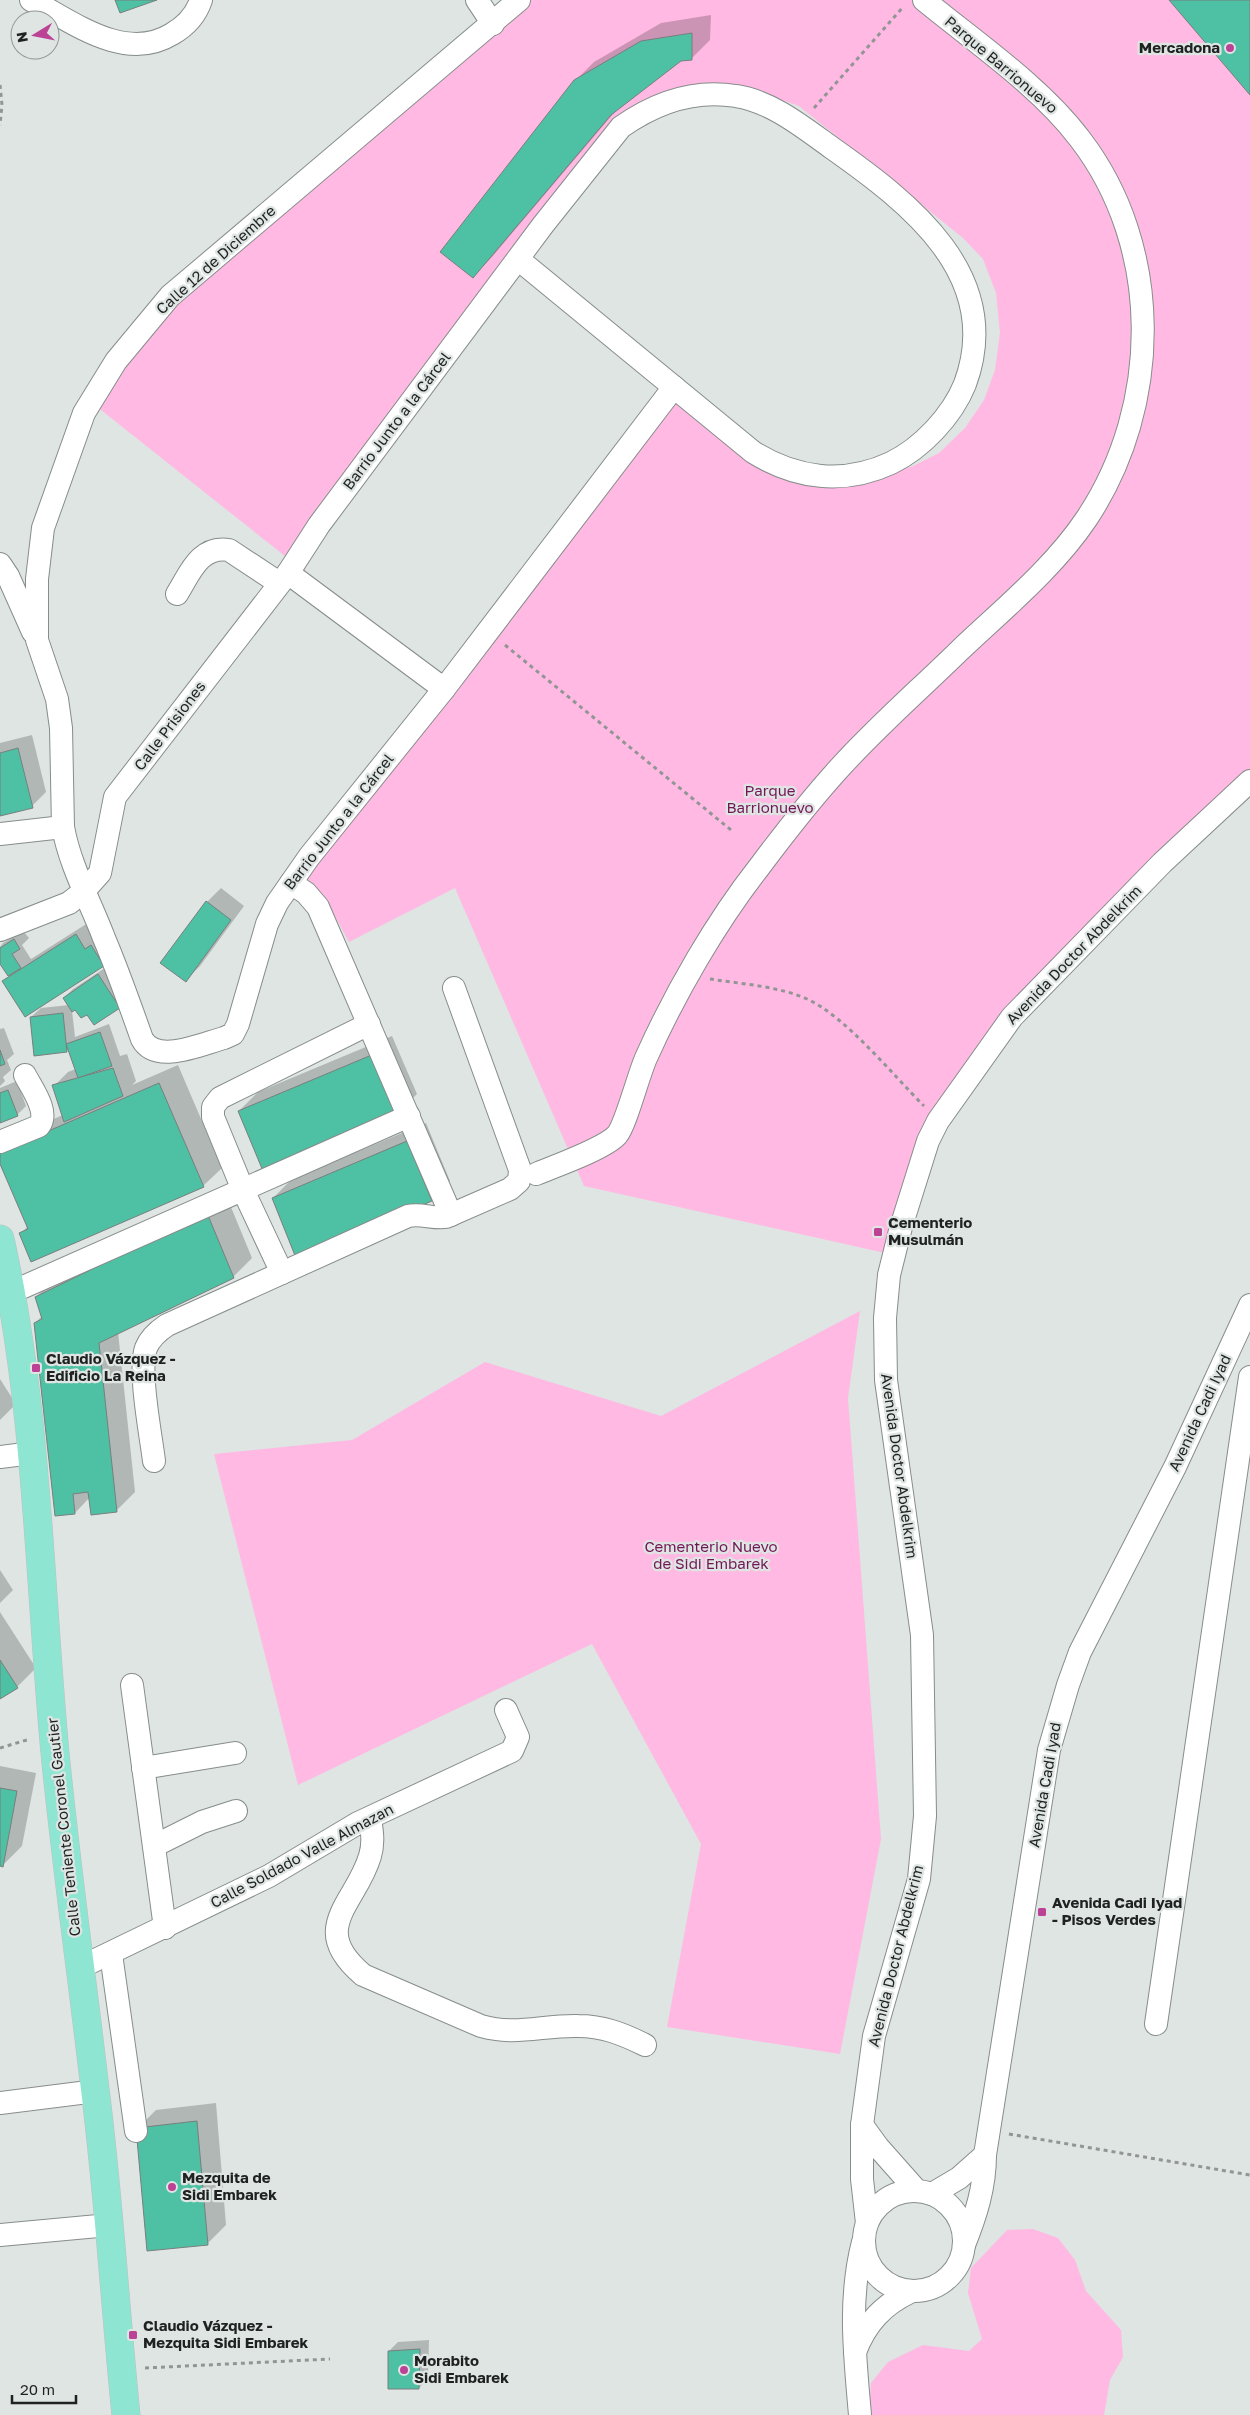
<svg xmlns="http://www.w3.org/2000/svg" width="1250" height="2415" viewBox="0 0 1250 2415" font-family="'Golos Text',sans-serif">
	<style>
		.green { fill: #ffb9e2 }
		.shadow { fill: #0003 }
		.building { fill: #4ec1a5; stroke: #787f7d }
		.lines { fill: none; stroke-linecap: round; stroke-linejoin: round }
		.minor-casing { stroke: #868d8b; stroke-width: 24 }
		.major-casing { stroke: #c0c1c1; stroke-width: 29 }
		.path { stroke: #919695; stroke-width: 3; stroke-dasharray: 4 4; stroke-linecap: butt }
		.minor { stroke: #fff; stroke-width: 22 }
		.major { stroke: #8ee5d1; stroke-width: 28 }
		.poi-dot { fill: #bc4295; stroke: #dee5e3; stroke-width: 2 }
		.labels { text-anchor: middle; stroke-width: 4.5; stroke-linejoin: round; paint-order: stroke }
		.poi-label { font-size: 15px; font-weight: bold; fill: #1f2221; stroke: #dee5e3; text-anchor: start }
		.street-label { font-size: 15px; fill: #1f2221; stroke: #dee5e3 }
		.park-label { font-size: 15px; fill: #721656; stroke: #dee5e3 }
	</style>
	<rect width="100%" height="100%" fill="#dee5e3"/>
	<!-- green -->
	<g class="green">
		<path d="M 510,0 L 1250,0 L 1250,780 L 954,1092 L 894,1255 L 584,1186 L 455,888 L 349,942 C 332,910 329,901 294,888 L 683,386 L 734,425 L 781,457 L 818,474 L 879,478 L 913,466 L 939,453 L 965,428 L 984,400 L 995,370 L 1000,333 L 996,293 L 983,259 L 963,238 L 799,106 L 751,89 L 650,104 L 307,550 L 305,572 L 91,402 L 118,356 Z"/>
		<path d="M 860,1311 L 848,1398 L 881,1839 L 840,2054 L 667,2027 L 701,1844 L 592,1644 L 298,1785 L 214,1454 L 352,1440 L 485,1362 L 661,1416 Z"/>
		<path d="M 1033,2229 L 1058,2238 L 1075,2260 L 1086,2291 L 1121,2330 L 1123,2357 L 1110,2380 L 1104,2415 L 869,2415 L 871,2383 L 888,2362 L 923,2345 L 969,2351 L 982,2339 L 968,2293 L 971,2268 L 1007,2230 Z"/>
	</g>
	<!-- shadow -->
	<g class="shadow">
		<path d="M 711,15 L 710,40 L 691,59 L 681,60 L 619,107 L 492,257 L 473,276 L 575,81 L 594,62 L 661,23 Z"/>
		<path d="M 32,735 L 46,792 L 32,806 L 0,815 L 0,743 Z"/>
		<path d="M 221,888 L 244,906 L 200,966 L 186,980 L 207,902 Z"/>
		<path d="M 91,921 L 104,965 L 4,982 L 9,976 L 0,962 L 0,947 L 3,943 L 23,931 L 29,938 L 22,945 L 31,959 Z"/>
		<path d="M 108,966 L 120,1007 L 87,1013 L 76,1008 L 72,1011 L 75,1037 L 109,1024 L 120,1056 L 127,1054 L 136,1081 L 132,1085 L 178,1065 L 222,1168 L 203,1186 L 20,1234 L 28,1226 L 0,1160 L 16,1135 L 63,1115 L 54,1086 L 68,1072 L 76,1069 L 69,1049 L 66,1051 L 31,1017 L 41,1008 L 69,1005 L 64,998 L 73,989 Z"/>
		<path d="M 4,1028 L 14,1054 L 7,1060 L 11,1070 L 3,1077 L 5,1081 L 0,1086 L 0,1029 Z"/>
		<path d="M 392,1036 L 417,1094 L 398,1113 L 239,1111 L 258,1092 Z"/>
		<path d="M 17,1081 L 26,1106 L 17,1115 L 0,1121 L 0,1088 Z"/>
		<path d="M 426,1123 L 450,1181 L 431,1200 L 273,1198 L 292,1179 Z"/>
		<path d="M 226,1195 L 252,1258 L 233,1277 L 118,1332 L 135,1492 L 116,1511 L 90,1497 L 75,1513 L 35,1323 L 42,1316 L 36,1297 L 55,1278 Z"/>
		<path d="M 0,1379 L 16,1404 L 0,1420 Z"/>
		<path d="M 0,1570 L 13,1590 L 0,1603 Z"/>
		<path d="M 0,1612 L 36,1668 L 17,1687 L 0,1698 Z"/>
		<path d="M 0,1766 L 36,1773 L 22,1846 L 3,1865 L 0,1865 Z"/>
		<path d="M 216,2103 L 226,2225 L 207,2244 L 137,2129 L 156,2110 Z"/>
		<path d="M 429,2340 L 428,2378 L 419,2388 L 389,2351 L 398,2342 Z"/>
	</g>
	<!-- building -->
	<g class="building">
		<path d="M 115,0 L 157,0 L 120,13 Z"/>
		<path d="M 1169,0 L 1250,0 L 1250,95 Z"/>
		<path d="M 692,33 L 692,60 L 681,61 L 611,115 L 473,278 L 440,252 L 574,80 L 641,41 Z"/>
		<path d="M 18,748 L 33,808 L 0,816 L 0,753 Z"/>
		<path d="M 206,901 L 231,920 L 186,982 L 160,963 Z"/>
		<path d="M 76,934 L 85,949 L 91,945 L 104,966 L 25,1017 L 2,981 Z"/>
		<path d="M 14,939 L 20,949 L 12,954 L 21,968 L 8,976 L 0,964 L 0,948 Z"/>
		<path d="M 98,974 L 120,1008 L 94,1025 L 87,1015 L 81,1018 L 75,1010 L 72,1012 L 63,998 Z"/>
		<path d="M 63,1013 L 67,1052 L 34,1056 L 30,1017 Z"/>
		<path d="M 100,1032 L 112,1066 L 78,1078 L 66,1044 Z"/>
		<path d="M 0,1050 L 5,1064 L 0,1066 Z"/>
		<path d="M 374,1054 L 398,1114 L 263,1171 L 238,1111 Z"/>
		<path d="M 113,1068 L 123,1096 L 64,1122 L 52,1085 Z"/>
		<path d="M 159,1083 L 204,1187 L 31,1262 L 19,1233 L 28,1229 L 0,1164 L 0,1152 Z"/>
		<path d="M 8,1090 L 18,1116 L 0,1123 L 0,1093 Z"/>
		<path d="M 407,1141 L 432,1201 L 296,1258 L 272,1198 Z"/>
		<path d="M 207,1213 L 234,1278 L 99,1343 L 117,1512 L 91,1515 L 88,1492 L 73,1494 L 75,1514 L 55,1516 L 34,1323 L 42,1319 L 35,1297 Z"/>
		<path d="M 0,1660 L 18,1688 L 0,1699 Z"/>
		<path d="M 0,1788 L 17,1791 L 3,1867 L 0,1866 Z"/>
		<path d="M 197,2121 L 208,2245 L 147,2251 L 136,2128 Z"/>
		<path d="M 420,2349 L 419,2389 L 388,2389 L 388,2351 Z"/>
	</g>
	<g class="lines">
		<!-- minor casing -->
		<g class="minor-casing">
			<g id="minor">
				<path d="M 31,0 C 73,22 125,63 172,34 C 186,26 196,15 201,0"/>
				<path d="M 477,0 L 493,24"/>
				<path d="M 519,0 L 170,296 L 116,361 L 84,413 L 43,528 L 37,579 L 37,640 L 57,699 L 61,728 L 63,827 C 70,866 90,901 104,938 C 118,971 130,1005 142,1039 C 156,1065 201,1044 224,1038 L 233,1034 L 238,1024 L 267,924 L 277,903 L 309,857 L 444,689 L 674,387"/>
				<path d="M 0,564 L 8,576 L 33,632"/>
				<path d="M 288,573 L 444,689"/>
				<path d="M 177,594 C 190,573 200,545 229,550 L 279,583"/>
				<path d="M 0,834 L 63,827"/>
				<path d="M 291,883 L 306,893 L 318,907 L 451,1215"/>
				<path d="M 0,930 L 69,903 L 83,892 L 100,873 L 115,797 L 288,573 L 319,525 L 543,225 L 621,127 C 655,103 694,89 736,96 C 771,101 804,128 832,148 C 910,203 1005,276 965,384 C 952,416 922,448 891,463 C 844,485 796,479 753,452 L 518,259"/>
				<path d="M 0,1142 L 39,1126 C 50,1112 32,1089 25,1075"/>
				<path d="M 536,1174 C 555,1166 604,1149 617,1135 C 626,1124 638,1076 646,1058 C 675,993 716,922 760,866 C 784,834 809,802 835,773 C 873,730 917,692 958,652 C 1002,610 1053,569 1087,518 C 1162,405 1163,247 1080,139 C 1040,86 975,42 924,0"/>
				<path d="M 282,1273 L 243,1190 L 213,1117 L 213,1107 L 220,1098 L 369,1024"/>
				<path d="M 12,1292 L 409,1116"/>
				<path d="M 0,1457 L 32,1453"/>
				<path d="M 154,1461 C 151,1436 138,1370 146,1348 C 150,1338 158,1331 167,1325 L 408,1216 C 421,1213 433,1219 446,1217 L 510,1189 L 519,1181 L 520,1170 L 454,988"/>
				<path d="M 132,1685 L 165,1928"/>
				<path d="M 143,1768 L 235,1753"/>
				<path d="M 370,1818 C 372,1831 374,1843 370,1856 C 356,1904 307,1928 363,1975 L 481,2026 C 516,2036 543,2025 578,2026 C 603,2026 623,2034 645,2045"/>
				<path d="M 154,1846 L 202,1822 L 236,1811"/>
				<path d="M 111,1954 L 136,2131"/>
				<path d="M 79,1968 L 269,1876 L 358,1823 L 512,1751 L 518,1737 L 506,1710"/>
				<path d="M 1156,2024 L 1250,1377"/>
				<path d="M 0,2103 L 96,2091"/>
				<path d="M 862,2125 L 878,2147 L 917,2191"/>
				<circle cx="914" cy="2241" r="50"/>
				<path d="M 932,2194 L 959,2178 L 985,2155"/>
				<path d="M 867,2223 L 862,2179 L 862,2125 L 874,2036 L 919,1879 L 925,1816 L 922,1635 L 886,1380 L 885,1318 L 889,1275 L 901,1227 L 928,1141 L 938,1121 L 1012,1017 L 1162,863 L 1250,781"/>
				<path d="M 0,2235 L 109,2225"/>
				<path d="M 964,2245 C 976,2215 985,2187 985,2155 L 1049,1750 L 1068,1685 L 1080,1652 L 1175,1467 L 1250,1305"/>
				<path d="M 855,2352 C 866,2323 883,2305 910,2292"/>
				<path d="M 860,2415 C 855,2356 848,2300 863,2242"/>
			</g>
		</g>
		<!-- major casing -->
		<g class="major-casing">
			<path id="major" d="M 0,1239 C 38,1408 39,1582 55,1753 C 66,1865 82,1977 95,2089 C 109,2198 115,2307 126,2415"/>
		</g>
		<!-- path -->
		<g class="path">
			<path d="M 0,85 L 2,105 L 0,125"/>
			<path d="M 814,108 L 904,6"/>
			<path d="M 505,645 L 731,830"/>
			<path d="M 710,979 C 741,984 778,986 807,999 C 845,1016 893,1075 924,1106"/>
			<path d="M 0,1748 L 30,1739"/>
			<path d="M 1009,2134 L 1250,2175"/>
			<path d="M 145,2368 L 330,2359"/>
		</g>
		<!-- minor -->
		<use href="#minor" class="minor"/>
		<!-- major -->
		<use href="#major" class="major"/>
	</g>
	<!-- markers -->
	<g class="poi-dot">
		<circle cx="1230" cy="48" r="5"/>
		<rect x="873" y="1227" width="10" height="10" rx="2.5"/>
		<rect x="31" y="1363" width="10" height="10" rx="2.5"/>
		<rect x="1037" y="1907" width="10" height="10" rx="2.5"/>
		<circle cx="172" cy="2187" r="5"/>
		<rect x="128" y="2330" width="10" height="10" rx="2.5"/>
		<circle cx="404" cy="2370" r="5"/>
	</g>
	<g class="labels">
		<!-- poi labels -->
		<g class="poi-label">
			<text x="1220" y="53" text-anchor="end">Mercadona</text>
			<text x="888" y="1228">Cementerio<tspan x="888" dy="17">Musulmán</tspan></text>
			<text x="46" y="1364">Claudio Vázquez -<tspan x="46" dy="17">Edificio La Reina</tspan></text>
			<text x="1052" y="1908">Avenida Cadi Iyad<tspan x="1052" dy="17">- Pisos Verdes</tspan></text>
			<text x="182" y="2183">Mezquita de<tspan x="182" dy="17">Sidi Embarek</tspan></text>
			<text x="143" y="2331">Claudio Vázquez -<tspan x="143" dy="17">Mezquita Sidi Embarek</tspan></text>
			<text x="414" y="2366">Morabito<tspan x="414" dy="17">Sidi Embarek</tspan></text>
		</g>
		<!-- street labels -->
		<g class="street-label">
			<text transform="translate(1001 65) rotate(40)" y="5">Parque Barrionuevo</text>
			<text transform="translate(216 260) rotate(-42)" y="5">Calle 12 de Diciembre</text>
			<text transform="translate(397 421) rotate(-53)" y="5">Barrio Junto a la Cárcel</text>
			<text transform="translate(170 726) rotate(-53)" y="5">Calle Prisiones</text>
			<text transform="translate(339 822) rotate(-52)" y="5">Barrio Junto a la Cárcel</text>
			<text transform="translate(1074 955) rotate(-46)" y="5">Avenida Doctor Abdelkrim</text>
			<text transform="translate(1200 1413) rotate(-65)" y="5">Avenida Cadi Iyad</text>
			<text transform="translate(899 1466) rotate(82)" y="5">Avenida Doctor Abdelkrim</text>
			<text transform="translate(1045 1785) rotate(-80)" y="5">Avenida Cadi Iyad</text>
			<text transform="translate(64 1827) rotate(-96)" y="5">Calle Teniente Coronel Gautier</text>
			<text transform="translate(302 1856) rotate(-28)" y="5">Calle Soldado Valle Almazan</text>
			<text transform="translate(896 1956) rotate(-76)" y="5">Avenida Doctor Abdelkrim</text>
		</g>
		<!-- park labels -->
		<g class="park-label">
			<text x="770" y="796">Parque<tspan x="770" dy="17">Barrionuevo</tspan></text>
			<text x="711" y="1552">Cementerio Nuevo<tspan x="711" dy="17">de Sidi Embarek</tspan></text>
		</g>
	</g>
	<!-- north arrow -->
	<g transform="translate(35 35) rotate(260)"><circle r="24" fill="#dee5e3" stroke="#929795"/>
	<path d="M0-4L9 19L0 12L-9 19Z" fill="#bc4295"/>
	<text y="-8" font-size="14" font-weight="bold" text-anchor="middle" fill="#1f2221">N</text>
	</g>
	<!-- scale -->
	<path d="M12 2395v8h64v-8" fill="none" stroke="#1f2221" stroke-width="2.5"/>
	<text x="20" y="2395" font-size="15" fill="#1f2221" stroke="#dee5e3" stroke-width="4" paint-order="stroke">20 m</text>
</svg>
